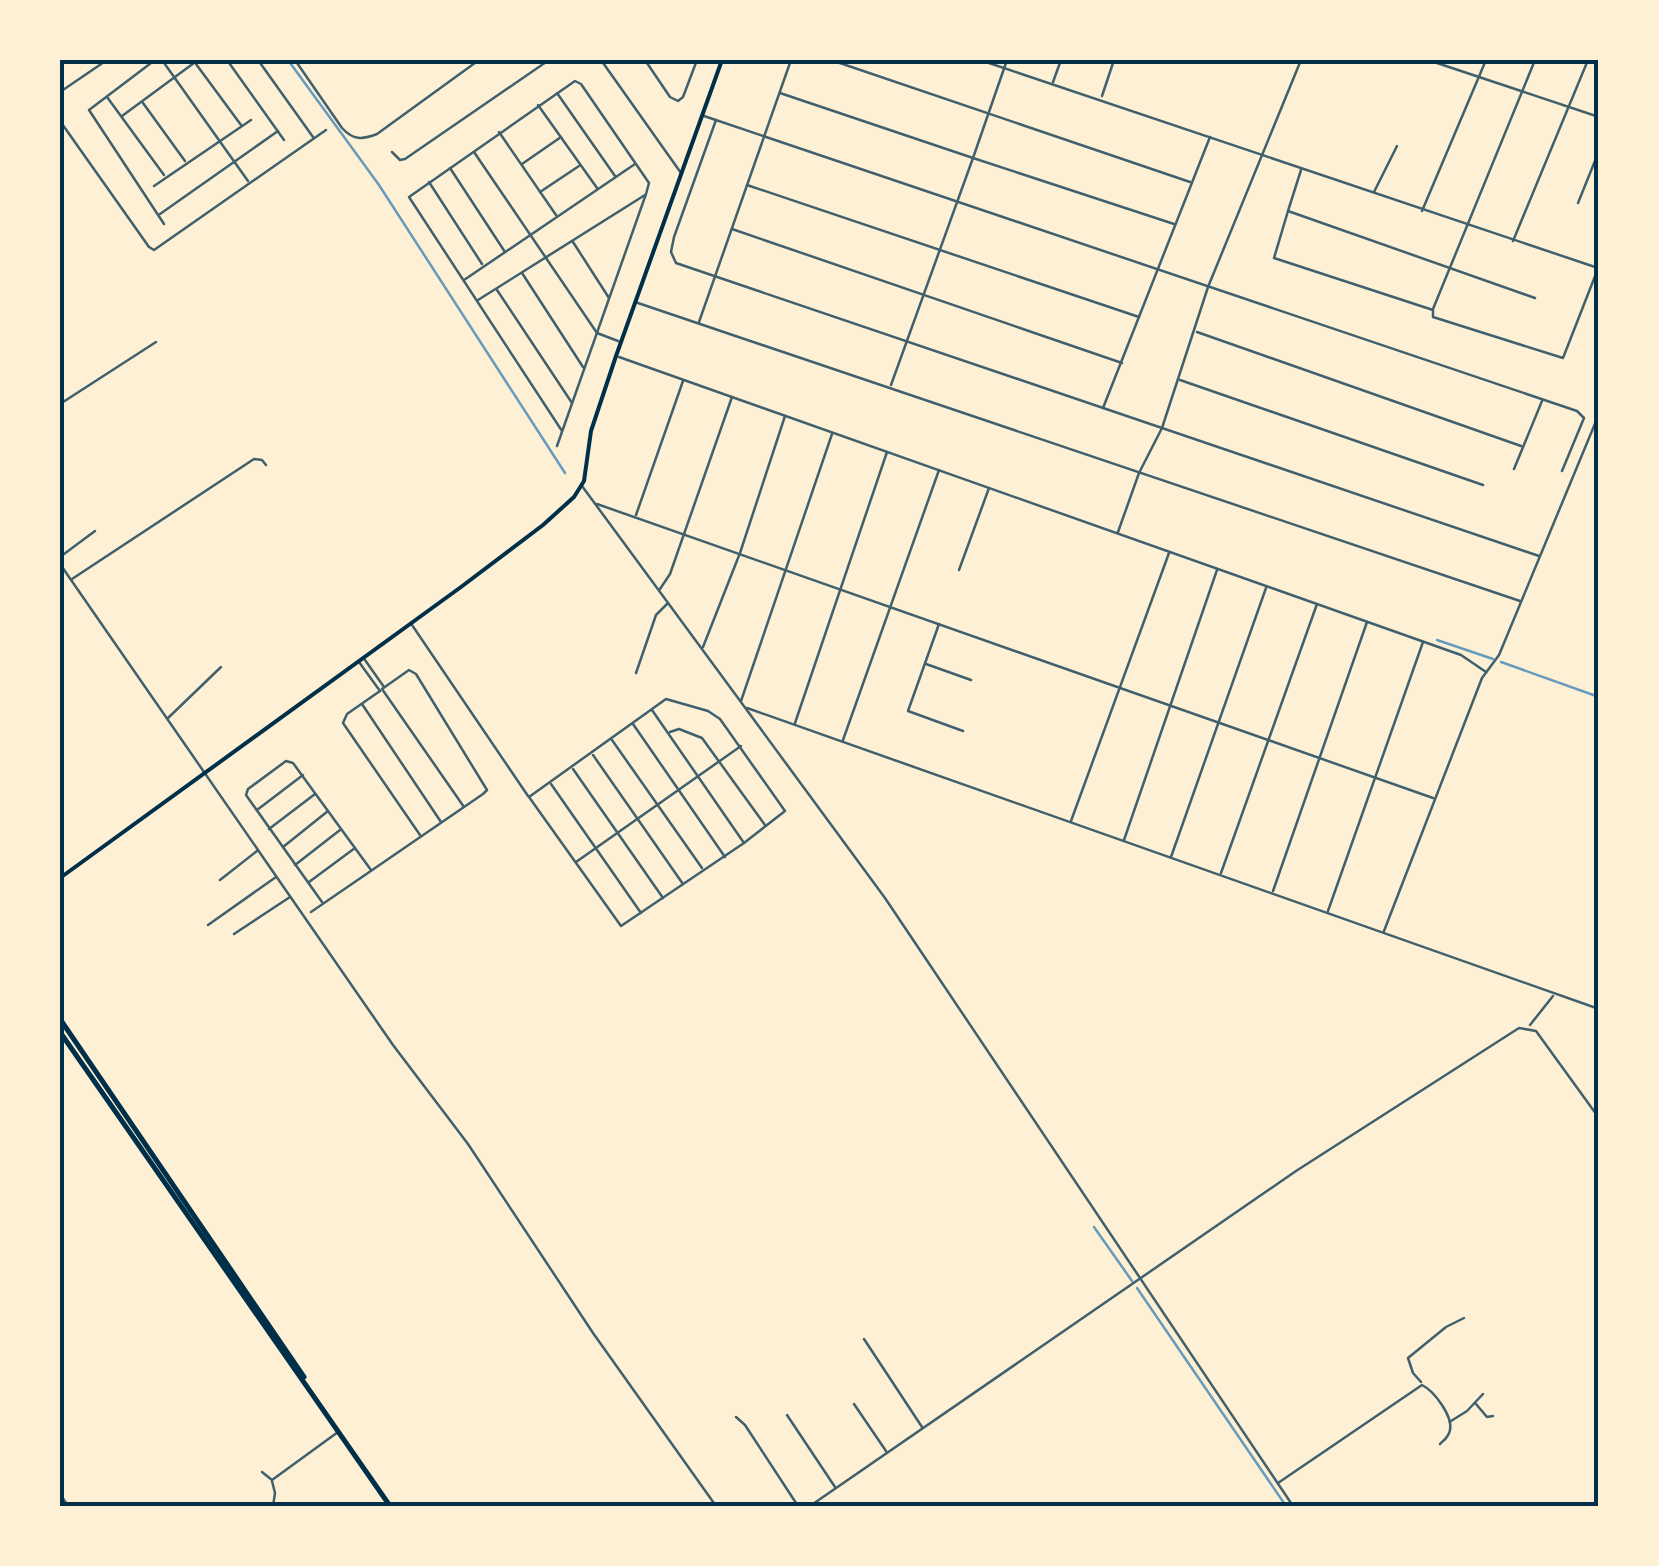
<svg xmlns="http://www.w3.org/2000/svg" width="1659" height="1566" viewBox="0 0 1659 1566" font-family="'IBM Plex Sans',sans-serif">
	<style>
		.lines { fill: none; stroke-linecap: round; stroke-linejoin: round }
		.stream { stroke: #669bbc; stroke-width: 2.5 }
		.minor { stroke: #3f606c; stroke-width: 2.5 }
		.secondary { stroke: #003049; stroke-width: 4 }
		.trunk { stroke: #003049; stroke-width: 5 }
		.neatline { fill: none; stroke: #003049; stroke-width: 4 }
	</style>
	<rect width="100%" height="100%" fill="#fdf0d5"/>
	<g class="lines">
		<!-- stream -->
		<g class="stream">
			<path d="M 288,60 L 379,185 L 565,473"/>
			<path d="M 1437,640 L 1493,659"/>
			<path d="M 1501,662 L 1599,697"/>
			<path d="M 1094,1227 L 1132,1281"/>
			<path d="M 1137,1288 L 1286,1506"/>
		</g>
		<!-- minor -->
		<g class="minor">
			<path d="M 155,60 L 89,110 L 164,224"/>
			<path d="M 162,60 L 248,181"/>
			<path d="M 227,60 L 284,140"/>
			<path d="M 258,60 L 313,137"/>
			<path d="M 295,60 L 342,128 C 353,140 362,140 377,134 L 479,60"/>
			<path d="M 601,60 L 681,173"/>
			<path d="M 645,60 L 670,97 L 678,101 L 683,97 L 697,60"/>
			<path d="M 831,60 L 1190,182"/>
			<path d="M 980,60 L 1598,268"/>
			<path d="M 1428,60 L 1599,117"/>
			<path d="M 196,64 L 241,125"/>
			<path d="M 1053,82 L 1061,60"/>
			<path d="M 60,92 L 107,60"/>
			<path d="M 557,93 L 615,176"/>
			<path d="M 780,93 L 973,158 L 1007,60"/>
			<path d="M 1102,96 L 1114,60"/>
			<path d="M 107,97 L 164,175"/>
			<path d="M 143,103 L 185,161"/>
			<path d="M 538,105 L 597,188"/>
			<path d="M 122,116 L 198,60"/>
			<path d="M 704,116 L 1577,411 L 1584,418 L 1562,471"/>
			<path d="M 716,120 L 674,237 L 671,252 L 676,263 L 1539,556"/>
			<path d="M 60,121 L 149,247 L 154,250 L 326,130"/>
			<path d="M 499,132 L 556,215"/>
			<path d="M 392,152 L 400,160 L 405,159 L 549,60"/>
			<path d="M 474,152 L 597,333 L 618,341"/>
			<path d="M 522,164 L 561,137"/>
			<path d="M 450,168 L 505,252"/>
			<path d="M 1301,170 L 1288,211 L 1535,298"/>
			<path d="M 429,182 L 482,264"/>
			<path d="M 747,185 L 1139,317"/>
			<path d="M 154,186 L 251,120"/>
			<path d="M 540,192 L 579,166"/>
			<path d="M 1374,192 L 1397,146"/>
			<path d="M 1578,203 L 1599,151"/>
			<path d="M 1288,211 L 1274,258 L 1433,310 L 1433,317 L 1563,358 L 1599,266"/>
			<path d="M 1422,211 L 1486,60"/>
			<path d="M 160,214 L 278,131"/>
			<path d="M 732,229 L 1122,363"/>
			<path d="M 1513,241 L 1588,60"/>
			<path d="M 573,242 L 609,298"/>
			<path d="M 522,273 L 583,367"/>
			<path d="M 464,280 L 635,164"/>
			<path d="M 497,290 L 572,403"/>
			<path d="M 478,300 L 645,195"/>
			<path d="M 635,302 L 1520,601"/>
			<path d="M 1433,309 L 1535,60"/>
			<path d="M 699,322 L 791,60"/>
			<path d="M 1197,332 L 1521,446"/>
			<path d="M 619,357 L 1461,655 L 1486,672"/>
			<path d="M 1180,380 L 1483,485"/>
			<path d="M 891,385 L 973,158 L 1174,224"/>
			<path d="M 60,404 L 156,342"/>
			<path d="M 1103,408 L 1210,137"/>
			<path d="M 557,446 L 646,194 L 649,183 L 581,84 L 575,81 L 409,197 L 562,431"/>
			<path d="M 1514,469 L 1542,401"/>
			<path d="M 582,486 L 885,898 L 1293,1506"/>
			<path d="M 597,504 L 1433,798"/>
			<path d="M 636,515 L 683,381"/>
			<path d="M 1118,532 L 1139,473 L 1162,428 L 1208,287 L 1301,60"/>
			<path d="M 60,557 L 95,531"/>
			<path d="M 60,564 L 393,1045 L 468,1144 L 593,1333 L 716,1506"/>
			<path d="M 959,570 L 989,488"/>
			<path d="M 72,579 L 254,459 L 262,460 L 266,465"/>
			<path d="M 660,589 L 670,574 L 732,397"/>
			<path d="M 939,624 L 908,711 L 963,731"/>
			<path d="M 412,625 L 528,796"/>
			<path d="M 703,647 L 740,553 L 785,416"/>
			<path d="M 365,660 L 384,687"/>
			<path d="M 359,662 L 380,691"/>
			<path d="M 926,664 L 971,680"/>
			<path d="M 636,673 L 656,615 L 668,603"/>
			<path d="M 380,691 L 347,714 L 343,723 L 420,835"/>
			<path d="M 666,699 L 708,711 L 720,719 L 785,811 L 744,843 L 621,926 L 529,797 Z"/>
			<path d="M 741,701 L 832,434"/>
			<path d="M 362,704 L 441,822"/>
			<path d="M 747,708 L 1599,1009"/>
			<path d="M 652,710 L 744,843"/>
			<path d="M 168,718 L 221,667"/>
			<path d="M 795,723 L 887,452"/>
			<path d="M 633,724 L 725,857"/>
			<path d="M 670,732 L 679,729 L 702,738 L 765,825"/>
			<path d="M 612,740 L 702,868"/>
			<path d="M 843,740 L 939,470"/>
			<path d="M 593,755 L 683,884"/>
			<path d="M 573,769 L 663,898"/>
			<path d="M 551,784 L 641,913"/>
			<path d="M 257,810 L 303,775"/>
			<path d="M 1071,821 L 1169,553"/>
			<path d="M 269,829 L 315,794"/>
			<path d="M 1124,840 L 1217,570"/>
			<path d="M 283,847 L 328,811"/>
			<path d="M 1171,857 L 1266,588"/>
			<path d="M 576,862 L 741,746"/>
			<path d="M 295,865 L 340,830"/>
			<path d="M 1221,873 L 1317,604"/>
			<path d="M 220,880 L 257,851"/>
			<path d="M 309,882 L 355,848"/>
			<path d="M 1273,891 L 1367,622"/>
			<path d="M 322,902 L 246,795 L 248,789 L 286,761 L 293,763 L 371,870"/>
			<path d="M 1328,911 L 1423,642"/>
			<path d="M 311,912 L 483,794 L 487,790 L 416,674 L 409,670 L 382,689 L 464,807"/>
			<path d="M 208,925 L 276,877"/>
			<path d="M 1384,931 L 1482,678 L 1499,655 L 1599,414"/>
			<path d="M 234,934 L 290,897"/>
			<path d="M 1530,1025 L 1553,996"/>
			<path d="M 864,1339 L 922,1427"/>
			<path d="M 1421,1382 L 1413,1373 L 1408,1358 L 1446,1327 L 1464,1318"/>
			<path d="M 854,1404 L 886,1451"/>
			<path d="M 1476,1404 L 1487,1417 L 1493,1416"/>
			<path d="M 787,1415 L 835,1487"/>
			<path d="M 736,1417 L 745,1425 L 798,1506"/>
			<path d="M 1451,1421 L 1467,1411 L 1483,1394"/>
			<path d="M 262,1472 L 272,1480 L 338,1432"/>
			<path d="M 272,1481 L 275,1493 L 273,1506"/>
			<path d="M 1278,1483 L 1422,1385 C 1434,1391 1453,1416 1450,1430 C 1449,1437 1444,1440 1440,1444"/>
			<path d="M 60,1494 L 68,1506"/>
			<path d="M 810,1506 L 1296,1171 L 1519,1028 L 1536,1031 L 1599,1118"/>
		</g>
		<!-- secondary -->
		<path class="secondary" d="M 60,878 L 461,587 L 543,525 L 574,497 L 584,481 L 591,431 L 616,356 L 722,60"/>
		<!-- trunk -->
		<g class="trunk">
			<path d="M 60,1019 L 304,1377"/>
			<path d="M 60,1032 L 390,1506"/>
		</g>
	</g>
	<!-- border -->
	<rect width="1659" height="1566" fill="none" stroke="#fdf0d5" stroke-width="125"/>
	<rect x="62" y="62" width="1534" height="1442" class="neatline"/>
</svg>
